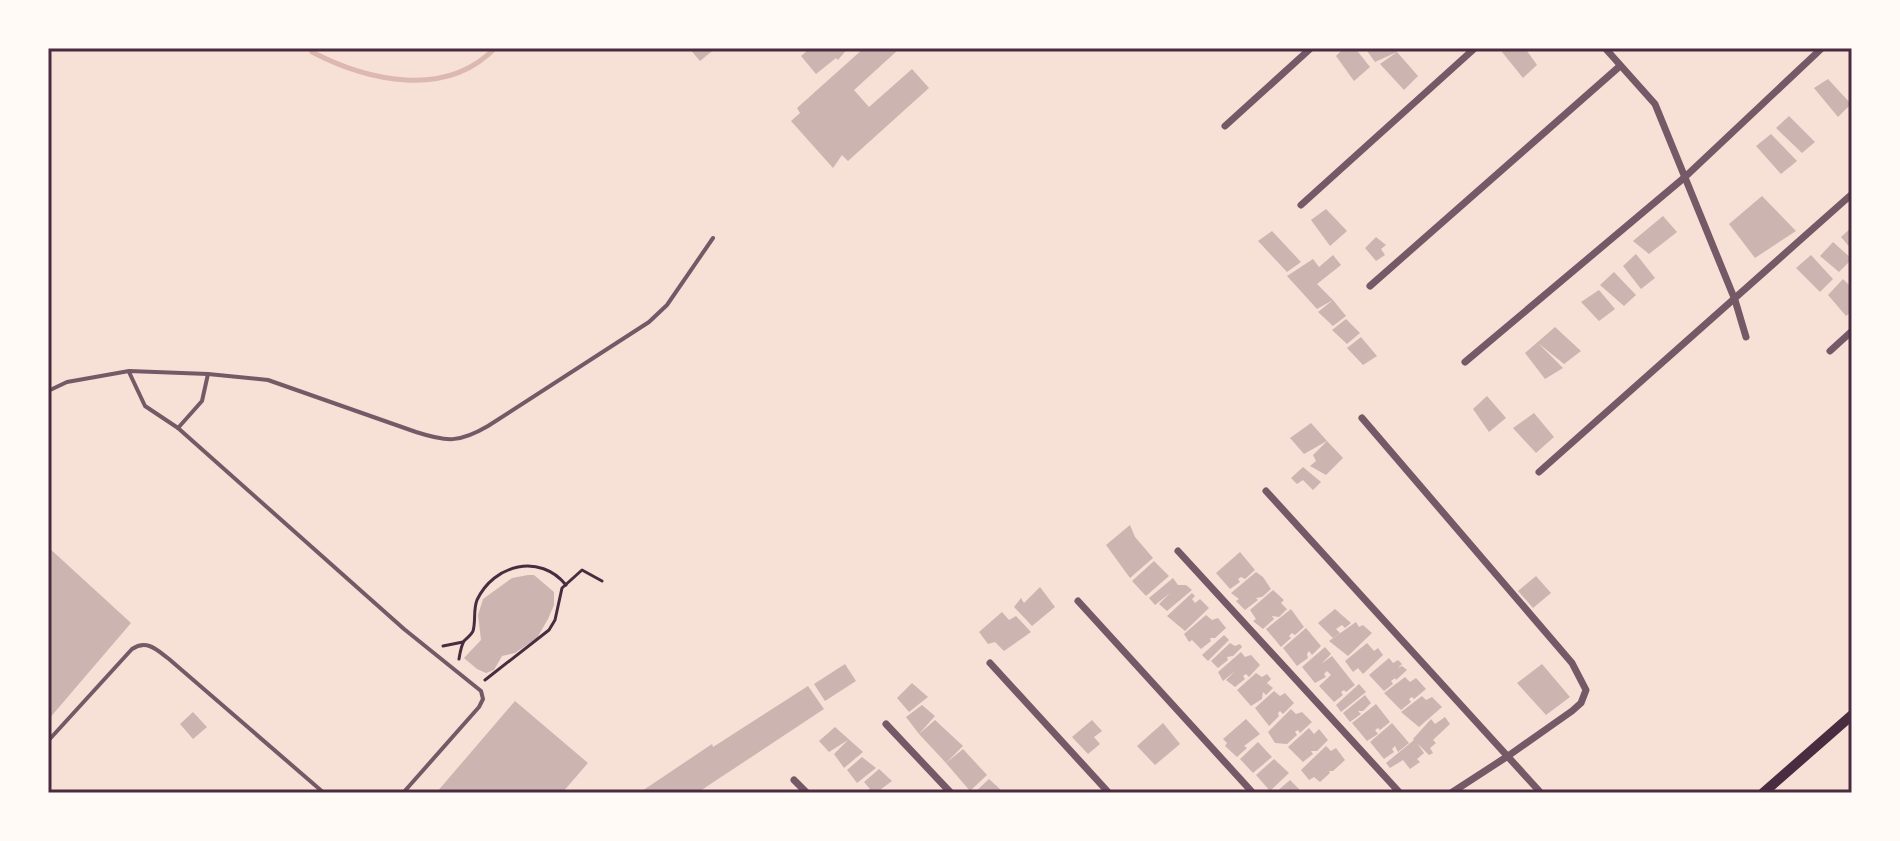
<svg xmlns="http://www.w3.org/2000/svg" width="1900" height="841" viewBox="0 0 1900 841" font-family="'IBM Plex Sans',sans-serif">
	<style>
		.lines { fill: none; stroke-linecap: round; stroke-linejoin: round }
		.stream { stroke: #dcb8b0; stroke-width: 5 }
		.building { fill: #ccb4b1 }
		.path { stroke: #4a2c40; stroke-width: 3 }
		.service { stroke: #755966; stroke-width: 4 }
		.minor { stroke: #755966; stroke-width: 7 }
		.secondary { stroke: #4a2c40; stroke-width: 10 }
		.neatline { fill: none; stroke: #4a2c40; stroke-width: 3 }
	</style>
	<rect width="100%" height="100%" fill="#f7e1d7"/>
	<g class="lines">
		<!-- stream -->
		<path class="stream" d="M 310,48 L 312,52 C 368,81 446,99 495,48"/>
	</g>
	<!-- building -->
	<g class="building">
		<path d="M 689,48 L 716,48 L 700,61 Z"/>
		<path d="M 807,48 L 848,48 L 838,60 L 836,58 L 816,74 L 801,56 L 808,50 Z"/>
		<path d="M 864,48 L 895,48 L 898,50 L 854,90 L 869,107 L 912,69 L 929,88 L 848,161 L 842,155 L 833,168 L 791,121 L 800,113 L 797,108 Z"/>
		<path d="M 1344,48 L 1355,48 L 1370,67 L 1354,81 L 1336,56 Z"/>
		<path d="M 1365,48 L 1394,48 L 1397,52 L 1375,62 Z"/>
		<path d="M 1506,48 L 1525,48 L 1537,65 L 1523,78 L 1502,52 Z"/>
		<path d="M 1397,52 L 1418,76 L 1404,90 L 1380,64 Z"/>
		<path d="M 1828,79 L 1851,104 L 1838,117 L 1814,88 Z"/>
		<path d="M 1789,116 L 1815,142 L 1802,153 L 1776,128 Z"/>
		<path d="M 1771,134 L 1797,161 L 1781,174 L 1756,146 Z"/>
		<path d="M 1762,196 L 1796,231 L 1755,258 L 1729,224 Z"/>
		<path d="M 1326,209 L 1347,231 L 1330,246 L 1311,220 Z"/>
		<path d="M 1663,216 L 1677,232 L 1649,254 L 1633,241 Z"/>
		<path d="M 1852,227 L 1852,250 L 1841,237 Z"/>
		<path d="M 1272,231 L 1301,262 L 1287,272 L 1258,241 Z"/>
		<path d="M 1376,237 L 1386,245 L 1381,249 L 1385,255 L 1376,261 L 1365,248 Z"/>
		<path d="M 1833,242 L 1852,259 L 1839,272 L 1820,256 Z"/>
		<path d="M 1636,254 L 1655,278 L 1641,289 L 1623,266 Z"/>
		<path d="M 1333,255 L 1341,265 L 1317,284 L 1333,300 L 1346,316 L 1333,326 L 1318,312 L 1333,300 L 1317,309 L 1287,276 L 1313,259 L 1319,267 Z"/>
		<path d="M 1811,255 L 1833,279 L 1820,292 L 1796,268 Z"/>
		<path d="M 1614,272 L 1636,295 L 1624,306 L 1600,285 Z"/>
		<path d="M 1843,279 L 1852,288 L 1852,311 L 1846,316 L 1828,295 Z"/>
		<path d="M 1599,290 L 1615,309 L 1599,321 L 1581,302 Z"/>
		<path d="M 1346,319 L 1360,333 L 1347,344 L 1332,330 Z"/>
		<path d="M 1555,327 L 1581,351 L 1564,364 L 1538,343 L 1563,368 L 1545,379 L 1525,353 Z"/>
		<path d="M 1361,337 L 1377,356 L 1363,365 L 1347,348 Z"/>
		<path d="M 1487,396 L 1506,418 L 1489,432 L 1473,409 Z"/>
		<path d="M 1534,413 L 1554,437 L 1536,453 L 1513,428 Z"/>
		<path d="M 1311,423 L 1327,441 L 1304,454 L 1290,438 Z"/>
		<path d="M 1327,441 L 1343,458 L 1326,475 L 1310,466 L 1316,461 L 1313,455 Z"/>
		<path d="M 1303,467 L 1321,482 L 1313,490 L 1303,480 L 1297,484 L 1291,478 Z"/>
		<path d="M 1130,525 L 1135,537 L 1153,558 L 1130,578 L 1106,545 Z"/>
		<path d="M 48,547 L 131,623 L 48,720 Z"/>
		<path d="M 1240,552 L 1255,570 L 1245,579 L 1241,577 L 1238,579 L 1240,582 L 1230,589 L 1216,573 Z"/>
		<path d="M 1154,561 L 1169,576 L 1146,596 L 1132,581 Z"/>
		<path d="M 1256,572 L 1263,577 L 1271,589 L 1262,597 L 1256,598 L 1258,600 L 1245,610 L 1236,601 L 1239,599 L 1231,593 Z"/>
		<path d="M 528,575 L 534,575 L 554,592 L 554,605 L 548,619 L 537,638 L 515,653 L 502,656 L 494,670 L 486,673 L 477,669 L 464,658 L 481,640 L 478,615 L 483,599 L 512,578 Z"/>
		<path d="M 1536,576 L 1551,593 L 1533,608 L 1518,591 Z"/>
		<path d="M 1173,578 L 1178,585 L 1186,585 L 1192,590 L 1167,611 L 1159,604 L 1170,593 L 1155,605 L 1149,598 Z"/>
		<path d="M 1040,587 L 1055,607 L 1032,626 L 1014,607 L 1021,598 L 1024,603 Z"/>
		<path d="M 1273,590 L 1284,600 L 1281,603 L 1287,609 L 1279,617 L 1272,616 L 1274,619 L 1263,629 L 1253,621 L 1256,619 L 1250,610 Z"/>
		<path d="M 1192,593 L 1195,596 L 1192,599 L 1195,603 L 1200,599 L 1209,608 L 1185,631 L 1167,616 Z"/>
		<path d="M 1291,609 L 1304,627 L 1295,635 L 1292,633 L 1289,636 L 1291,638 L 1281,647 L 1266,629 Z"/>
		<path d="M 1335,609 L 1351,623 L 1345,628 L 1342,625 L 1336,629 L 1340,633 L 1333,638 L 1318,623 Z"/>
		<path d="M 1002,612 L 1009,620 L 1016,616 L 1031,632 L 1004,651 L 995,642 L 988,644 L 979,632 Z"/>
		<path d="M 1206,615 L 1212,620 L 1218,618 L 1226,628 L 1215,638 L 1210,638 L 1211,641 L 1201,649 L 1192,640 L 1189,642 L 1184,634 Z"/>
		<path d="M 1356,622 L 1359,627 L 1363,625 L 1372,633 L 1348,656 L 1329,641 Z"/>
		<path d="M 1306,628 L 1321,646 L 1312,655 L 1309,651 L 1307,654 L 1308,658 L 1297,666 L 1283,648 Z"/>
		<path d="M 1224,635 L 1229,640 L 1208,661 L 1202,655 Z"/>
		<path d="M 1230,643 L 1235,646 L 1240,644 L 1242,647 L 1233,656 L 1227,657 L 1228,660 L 1218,668 L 1211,661 Z"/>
		<path d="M 1367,643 L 1374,651 L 1378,648 L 1383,655 L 1363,674 L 1358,668 L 1353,672 L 1345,661 Z"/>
		<path d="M 1325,647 L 1331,654 L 1321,664 L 1332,656 L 1355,685 L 1346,692 L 1344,690 L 1341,692 L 1343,695 L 1334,702 L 1319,686 L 1331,675 L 1327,671 L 1324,674 L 1326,677 L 1315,683 L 1302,667 Z"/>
		<path d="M 1241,652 L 1245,657 L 1251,655 L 1260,665 L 1249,677 L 1246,674 L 1243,676 L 1245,679 L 1235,687 L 1226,680 L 1235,671 L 1223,681 L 1218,672 Z"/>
		<path d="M 1389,658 L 1393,663 L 1398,660 L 1402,664 L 1398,668 L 1402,666 L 1407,670 L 1396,680 L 1395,678 L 1391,681 L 1393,684 L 1384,691 L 1369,675 Z"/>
		<path d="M 845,664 L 856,681 L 825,701 L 814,684 Z"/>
		<path d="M 1542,664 L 1570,697 L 1546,715 L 1517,683 Z"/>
		<path d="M 1256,673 L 1262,677 L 1267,674 L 1271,679 L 1267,683 L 1273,688 L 1266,695 L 1263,692 L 1262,699 L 1251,706 L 1237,690 Z"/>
		<path d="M 1405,677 L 1410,682 L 1416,678 L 1426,689 L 1414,699 L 1412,697 L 1409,699 L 1411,702 L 1401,710 L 1384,693 Z"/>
		<path d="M 912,683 L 928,697 L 909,712 L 897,698 Z"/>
		<path d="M 1359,684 L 1366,692 L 1341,712 L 1336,705 Z"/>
		<path d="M 808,686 L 824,709 L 697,793 L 639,793 L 712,744 L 713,747 Z"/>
		<path d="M 1274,691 L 1280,696 L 1285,693 L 1294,703 L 1283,714 L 1280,711 L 1278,713 L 1279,716 L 1269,726 L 1255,708 Z"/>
		<path d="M 1365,695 L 1371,703 L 1363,711 L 1358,711 L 1361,714 L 1350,722 L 1343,713 Z"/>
		<path d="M 1422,696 L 1426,700 L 1432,697 L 1442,707 L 1419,727 L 1401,712 Z"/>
		<path d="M 515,701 L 588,763 L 562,793 L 436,793 Z"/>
		<path d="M 1376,704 L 1390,722 L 1380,730 L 1378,728 L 1375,730 L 1378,734 L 1367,741 L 1352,723 Z"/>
		<path d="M 922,705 L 935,716 L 919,734 L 906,717 Z"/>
		<path d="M 1291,709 L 1296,714 L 1302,712 L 1312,722 L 1300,733 L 1298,730 L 1295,732 L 1297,735 L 1287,744 L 1275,743 L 1268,732 Z"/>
		<path d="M 193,712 L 207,727 L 193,739 L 180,724 Z"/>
		<path d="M 1445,717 L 1450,724 L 1433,740 L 1436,743 L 1430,748 L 1433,753 L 1429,755 L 1417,743 L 1424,753 L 1417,759 L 1420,762 L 1410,769 L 1403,760 L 1390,768 L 1386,763 L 1414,740 L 1413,739 L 1431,719 L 1435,724 Z"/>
		<path d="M 1246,719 L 1260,734 L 1244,746 L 1247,748 L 1237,757 L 1225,746 L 1227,743 L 1223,739 Z"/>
		<path d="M 935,720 L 963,746 L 946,763 L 919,734 Z"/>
		<path d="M 1092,720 L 1102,731 L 1094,737 L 1100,744 L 1088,754 L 1072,737 Z"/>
		<path d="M 1163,723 L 1180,744 L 1155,765 L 1137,746 Z"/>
		<path d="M 1392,723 L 1409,743 L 1398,752 L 1395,746 L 1392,749 L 1394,752 L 1384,759 L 1370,742 Z"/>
		<path d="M 835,727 L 863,752 L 844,768 L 834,754 L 848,740 L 829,752 L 819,741 Z"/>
		<path d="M 1309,728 L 1314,734 L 1319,729 L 1328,740 L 1317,751 L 1311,751 L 1313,754 L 1303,762 L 1288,747 Z"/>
		<path d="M 1258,742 L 1272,757 L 1253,773 L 1240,759 Z"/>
		<path d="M 1326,746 L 1331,751 L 1336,748 L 1345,760 L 1333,771 L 1329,771 L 1330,773 L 1320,782 L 1314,777 L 1309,780 L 1301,770 Z"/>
		<path d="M 963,749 L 987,775 L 970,791 L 946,763 Z"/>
		<path d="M 862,757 L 876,768 L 857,783 L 847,770 Z"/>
		<path d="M 1274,759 L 1289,773 L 1270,791 L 1256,775 Z"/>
		<path d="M 879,769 L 892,781 L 876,793 L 868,793 L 866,791 L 870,789 L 864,782 Z"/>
		<path d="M 989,779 L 1001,790 L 999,793 L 974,793 Z"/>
		<path d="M 1290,780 L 1303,793 L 1275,793 Z"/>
	</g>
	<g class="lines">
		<!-- path -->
		<g class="path">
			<path d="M 443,646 L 463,642"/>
			<path d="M 459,659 C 460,653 461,646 464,641 C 466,639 472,634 473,631 C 476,621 473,610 477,600 C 494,564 540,553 566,585"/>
			<path d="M 485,680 L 549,630 L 555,620 L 562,588 L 582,570 L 602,581"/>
		</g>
		<!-- service -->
		<g class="service">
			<path d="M 129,372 L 145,406 L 178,428 L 202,401 L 208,374"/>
			<path d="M 48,391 L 67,382 L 129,371 L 208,374 L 268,380 L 416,432 C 447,442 459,443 488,426 L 649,322 L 667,305 L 713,238"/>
			<path d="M 178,428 L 404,629 L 481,691 L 483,699 L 479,707 L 403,793"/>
			<path d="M 48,741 L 132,649 C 147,639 157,650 169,659 L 324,793"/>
		</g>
		<!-- minor -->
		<g class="minor">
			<path d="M 1605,48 L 1655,104 L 1735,300 L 1746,337"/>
			<path d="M 1225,126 L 1311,48"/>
			<path d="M 1301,205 L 1475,48"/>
			<path d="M 1370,286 L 1620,66"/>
			<path d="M 1830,351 L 1852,331"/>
			<path d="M 1465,362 L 1685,177 L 1822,48"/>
			<path d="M 1362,418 L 1572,663 L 1586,690 L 1581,703 L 1572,711 L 1508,756 L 1451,793"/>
			<path d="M 1539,472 L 1852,194"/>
			<path d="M 1266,491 L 1541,793"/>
			<path d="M 1178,551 L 1400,793"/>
			<path d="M 1078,601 L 1253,793"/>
			<path d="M 990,663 L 1109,793"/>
			<path d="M 886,724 L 951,793"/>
			<path d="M 794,780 L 807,793"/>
		</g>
		<!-- secondary -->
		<path class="secondary" d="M 1763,793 L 1852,715"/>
	</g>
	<!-- border -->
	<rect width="1900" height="841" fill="none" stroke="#fffaf5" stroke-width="100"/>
	<rect x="50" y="50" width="1800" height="741" class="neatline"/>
</svg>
